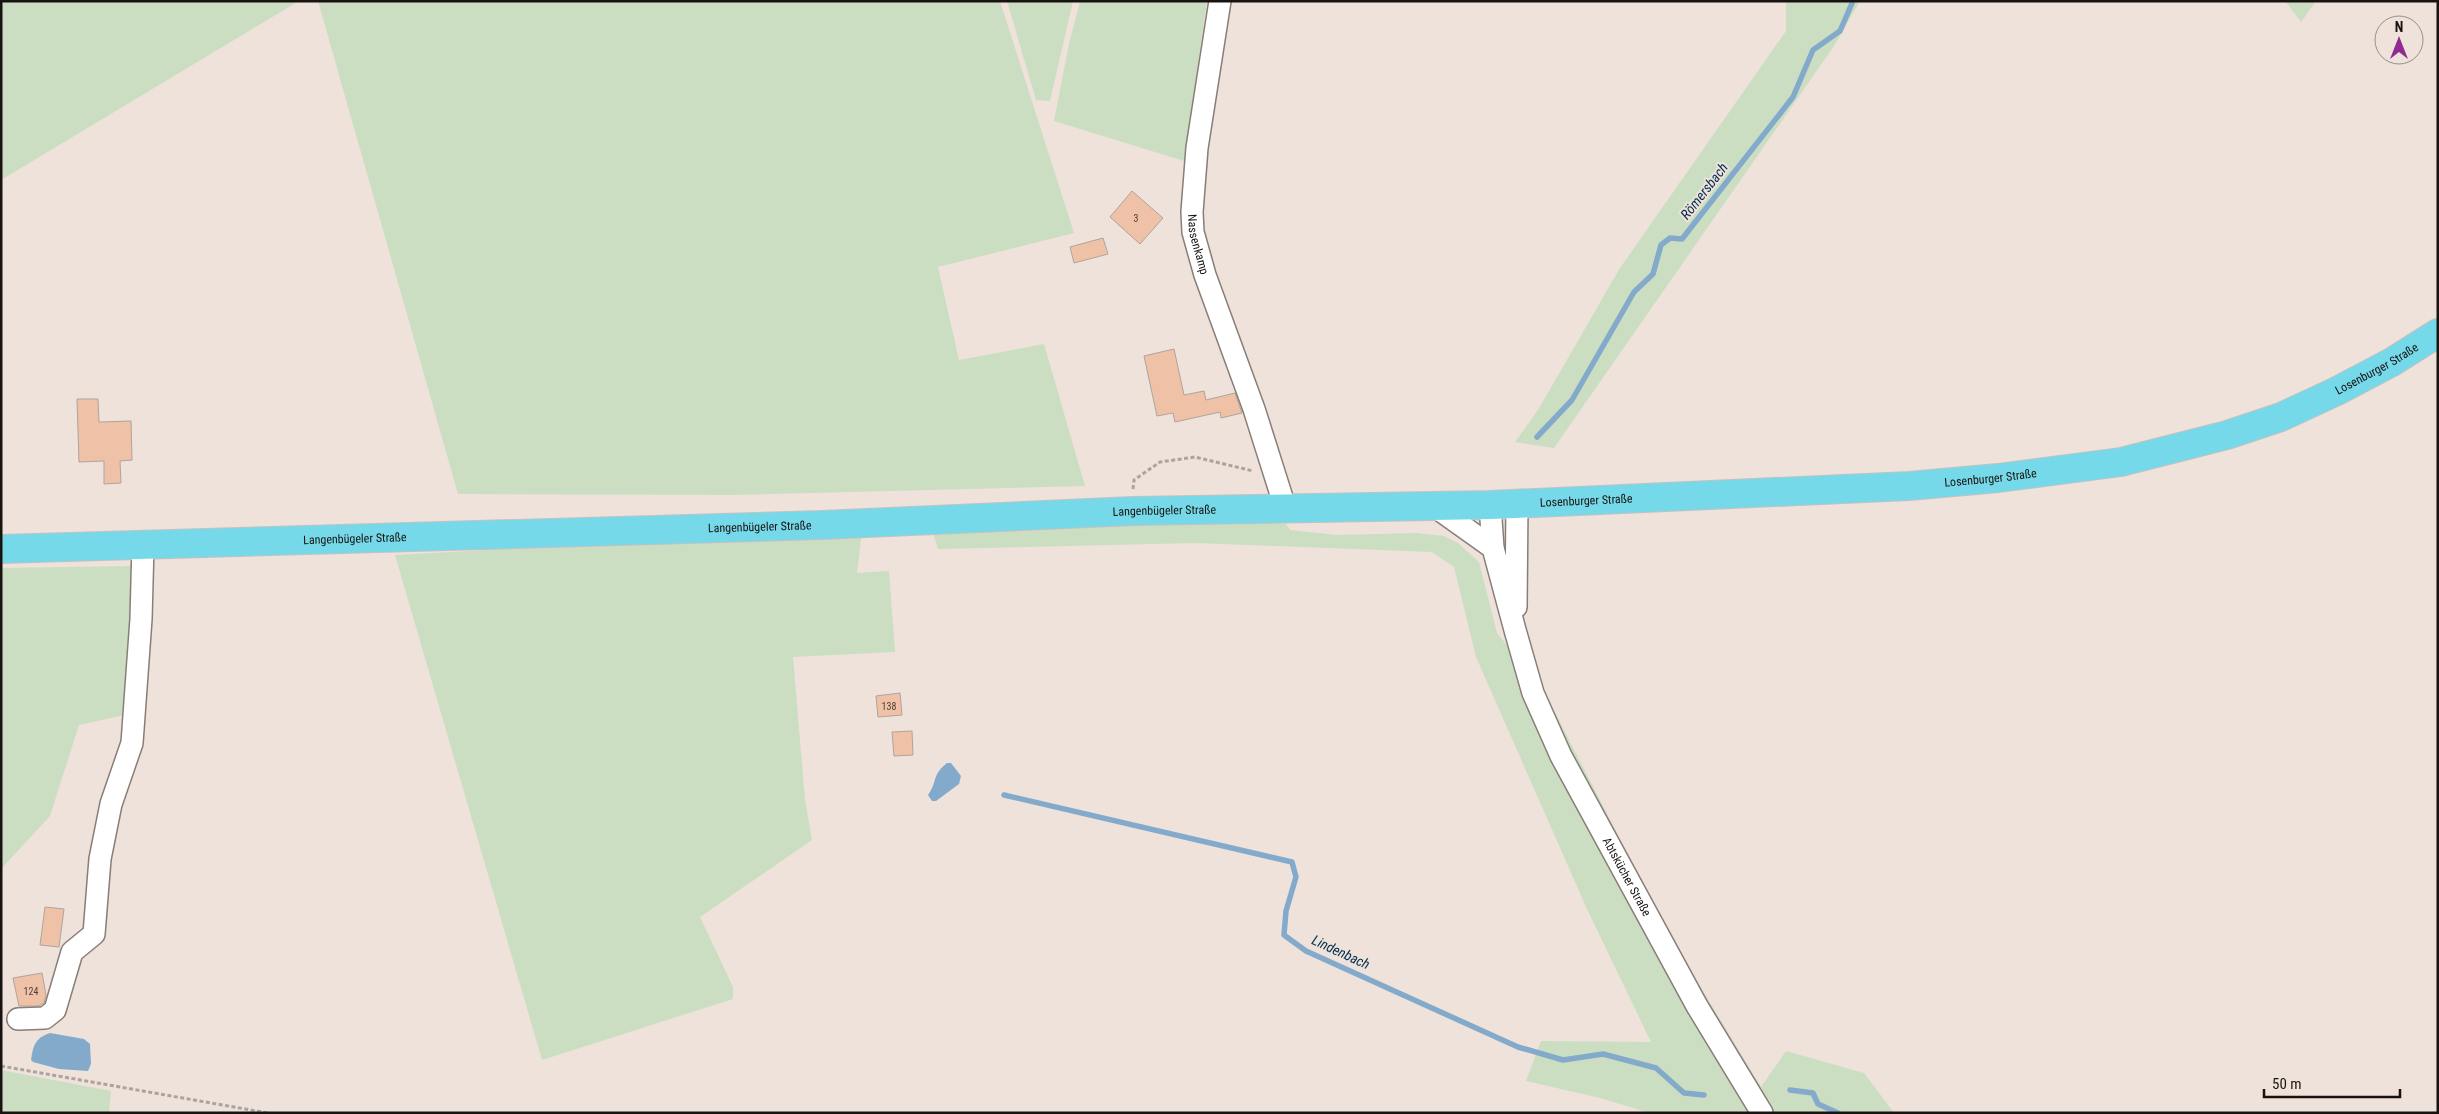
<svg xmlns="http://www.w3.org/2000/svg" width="2439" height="1114" viewBox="0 0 2439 1114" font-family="'Roboto Condensed',sans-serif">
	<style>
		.green { fill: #cbdec2 }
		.water { fill: #84aacb }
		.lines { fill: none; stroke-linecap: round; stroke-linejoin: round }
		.stream { stroke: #84aacb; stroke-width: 5.5 }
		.building { fill: #efc2a7; stroke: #afa39d }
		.minor-casing { stroke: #887d77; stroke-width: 24 }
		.major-casing { stroke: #c3c2c1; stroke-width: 30 }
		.path { stroke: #ada39e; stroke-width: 3; stroke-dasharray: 4 2.5; stroke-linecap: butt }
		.minor { stroke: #fff; stroke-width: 21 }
		.major { stroke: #76d9e9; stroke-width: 28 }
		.labels { text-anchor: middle; stroke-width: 4; stroke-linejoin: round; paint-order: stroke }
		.number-label { font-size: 10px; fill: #4e3f36 }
		.street-label { font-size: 12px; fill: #181311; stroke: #eee2db }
		.water-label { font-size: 14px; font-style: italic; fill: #002e4e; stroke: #eee2db }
	</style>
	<rect width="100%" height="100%" fill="#eee2db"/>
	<!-- green -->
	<g class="green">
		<path d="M 1,1 L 299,1 L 1,180 Z"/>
		<path d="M 318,1 L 1000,1 L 1074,233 L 938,267 L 959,360 L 1044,344 L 1085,486 L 734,495 L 458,494 Z"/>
		<path d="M 1007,1 L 1073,1 L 1050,101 L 1036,100 Z"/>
		<path d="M 1080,1 L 1207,1 L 1184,161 L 1054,121 L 1069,44 Z"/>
		<path d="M 1786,1 L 1860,1 L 1834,46 L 1554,448 L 1515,442 L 1538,410 L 1620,268 L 1786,31 Z"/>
		<path d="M 2285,1 L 2316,1 L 2301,22 Z"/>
		<path d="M 1219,519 L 1286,524 L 1290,530 L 1337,535 L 1417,533 L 1444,536 L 1458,543 L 1479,562 L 1497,633 L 1544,691 L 1639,876 L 1686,963 L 1761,1087 L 1786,1051 L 1864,1073 L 1894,1113 L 1650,1113 L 1600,1098 L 1526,1081 L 1541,1041 L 1651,1042 L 1587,909 L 1476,657 L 1454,567 L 1432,552 L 1195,543 L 938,549 L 931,527 Z"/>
		<path d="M 862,530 L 857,573 L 889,571 L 895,652 L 793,657 L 805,800 L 812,840 L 700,917 L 733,987 L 733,999 L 542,1060 L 395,555 Z"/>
		<path d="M 136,566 L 129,714 L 79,725 L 50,816 L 1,869 L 1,568 Z"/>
		<path d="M 1,1070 L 111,1091 L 109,1113 L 1,1113 Z"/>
	</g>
	<!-- water -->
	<g class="water">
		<path d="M 947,763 L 951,763 L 961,776 L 959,784 L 936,801 L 932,801 L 928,795 C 938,781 931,776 947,763 Z"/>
		<path d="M 50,1033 L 84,1039 L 90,1044 L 91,1064 L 88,1071 L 59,1069 L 33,1062 L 31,1060 C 33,1046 35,1038 50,1033 Z"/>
	</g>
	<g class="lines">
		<!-- stream -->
		<g class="stream">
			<path d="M 1537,437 L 1572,400 L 1634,292 L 1653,274 L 1661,245 L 1670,238 L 1682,239 L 1793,97 L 1813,50 L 1840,31 L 1853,1"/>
			<path d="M 1004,795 L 1292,862 L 1296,877 L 1286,911 L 1284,935 L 1306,951 L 1518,1047 L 1563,1060 L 1603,1054 L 1656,1068 L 1684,1093 L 1704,1095"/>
			<path d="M 1790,1090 L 1813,1093 L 1818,1104 L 1838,1113"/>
		</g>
	</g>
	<!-- building -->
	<g class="building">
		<path d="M 1132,191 L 1163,218 L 1140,244 L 1110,217 Z"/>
		<path d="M 1103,238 L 1108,254 L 1074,263 L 1070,247 Z"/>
		<path d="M 1174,349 L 1184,395 L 1204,391 L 1206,400 L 1235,393 L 1242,413 L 1221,418 L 1220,412 L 1175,422 L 1173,413 L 1157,416 L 1144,356 Z"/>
		<path d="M 77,399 L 98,399 L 99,422 L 131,421 L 132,460 L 120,461 L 121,483 L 104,484 L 104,461 L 79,462 Z"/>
		<path d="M 900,693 L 902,715 L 878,717 L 876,696 Z"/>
		<path d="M 912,731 L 913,755 L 894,756 L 892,732 Z"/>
		<path d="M 45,907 L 64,909 L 59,947 L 40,945 Z"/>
		<path d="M 42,973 L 46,995 L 44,1003 L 38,1006 L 19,1006 L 13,978 Z"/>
	</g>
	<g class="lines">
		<!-- minor casing -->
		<g class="minor-casing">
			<g id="minor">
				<path id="s1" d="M 1220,1 L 1197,148 L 1192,212 L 1193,232 L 1205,275 L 1254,409 L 1285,507"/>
				<path id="s2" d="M 1490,505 L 1493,548 L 1515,630 L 1533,693 L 1561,756 L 1697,1006 L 1762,1113"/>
				<path d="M 1434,506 L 1493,548"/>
				<path d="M 1516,607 L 1517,504"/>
				<path d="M 18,1019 L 45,1018 L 55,1010 L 72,952 L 94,934 L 100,859 L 111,804 L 132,743 L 141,619 L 143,545"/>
			</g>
		</g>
		<!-- major casing -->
		<g class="major-casing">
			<g id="major">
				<path id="s3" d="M 1,549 L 822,525 L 1133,511 L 1490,505 L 1909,486 L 1998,478 L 2121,462 L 2227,435 L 2281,417 L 2337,391 L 2392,362 L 2438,333"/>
			</g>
		</g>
		<!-- path -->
		<g class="path">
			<path d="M 1133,489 L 1134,480 L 1160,462 L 1195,457 L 1253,471"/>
			<path d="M 1,1066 L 268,1113"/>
		</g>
		<!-- minor -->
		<use href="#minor" class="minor"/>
		<!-- major -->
		<use href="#major" class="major"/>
	</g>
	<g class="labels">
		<!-- number labels -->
		<g class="number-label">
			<text x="1136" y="222">3</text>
			<text x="889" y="710">138</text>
			<text x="31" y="995">124</text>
		</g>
		<!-- street labels -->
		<g class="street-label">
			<text dy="4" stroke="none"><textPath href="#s1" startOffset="246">Nassenkamp</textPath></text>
			<text dy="4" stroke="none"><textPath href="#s3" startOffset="2396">Losenburger Straße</textPath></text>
			<text dy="4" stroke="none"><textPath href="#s3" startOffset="1991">Losenburger Straße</textPath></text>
			<text dy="4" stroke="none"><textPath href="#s3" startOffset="1586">Losenburger Straße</textPath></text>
			<text dy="4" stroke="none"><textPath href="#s3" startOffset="1164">Langenbügeler Straße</textPath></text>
			<text dy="4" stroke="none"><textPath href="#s3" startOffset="759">Langenbügeler Straße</textPath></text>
			<text dy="4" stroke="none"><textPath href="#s3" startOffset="354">Langenbügeler Straße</textPath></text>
			<text dy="4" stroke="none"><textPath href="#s2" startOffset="400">Abtskücher Straße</textPath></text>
		</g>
		<!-- water labels -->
		<g class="water-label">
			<text transform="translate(1704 191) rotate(-52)" y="5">Römersbach</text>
			<text transform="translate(1341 952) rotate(25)" y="5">Lindenbach</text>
		</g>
	</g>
	<!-- border -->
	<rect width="2439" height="1114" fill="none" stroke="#181311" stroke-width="5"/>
	<!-- north arrow -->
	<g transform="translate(2399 40)"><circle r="24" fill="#eee2db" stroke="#988f8a"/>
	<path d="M0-4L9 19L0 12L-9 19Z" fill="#8f2b92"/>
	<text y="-8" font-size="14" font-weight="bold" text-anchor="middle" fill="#181311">N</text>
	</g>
	<!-- scale -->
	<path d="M2264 1089v8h136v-8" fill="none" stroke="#181311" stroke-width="2.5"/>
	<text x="2272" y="1089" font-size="15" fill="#181311" stroke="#eee2db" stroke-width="4" paint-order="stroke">50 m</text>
</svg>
